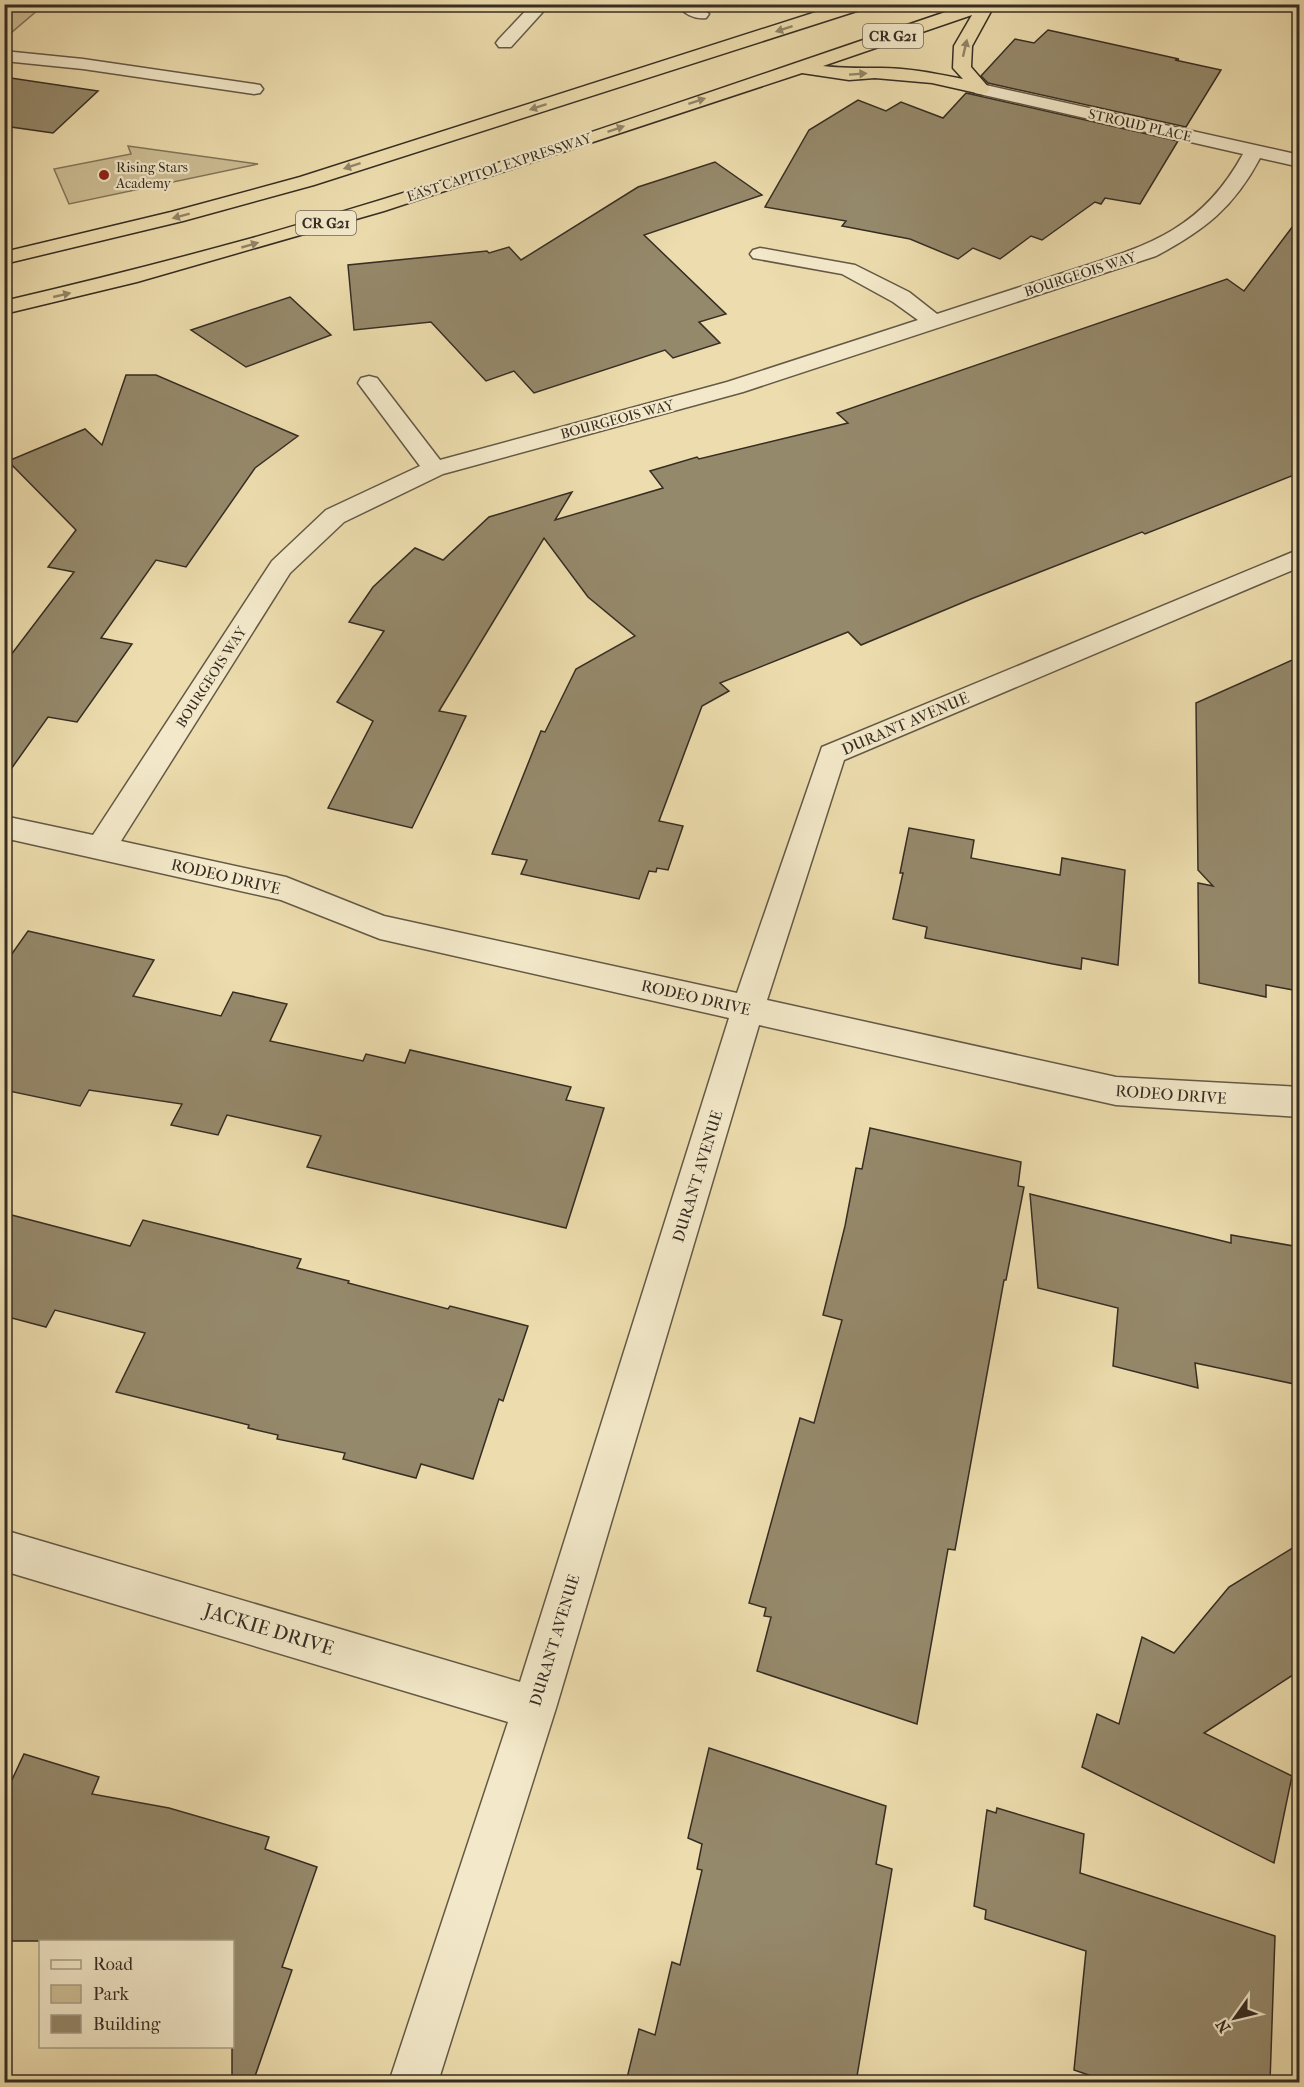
<svg xmlns="http://www.w3.org/2000/svg" width="1304" height="2087" viewBox="0 0 1304 2087" font-family="'IM FELL French Canon',serif">
	<style>
		.green { fill: #cebf96; stroke: #82765c; stroke-width: 1.5 }
		.building { fill: #95896b; stroke: #362d23; stroke-width: 1.5 }
		.lines { fill: none; stroke-linecap: round; stroke-linejoin: round }
		.lane-casing { stroke: #645946; stroke-width: 3 }
		.street-casing { stroke: #645946; stroke-width: 3 }
		.highway-casing { stroke: #362d23; stroke-width: 3 }
		.lane { fill: #f3e9ca; fill-rule: evenodd }
		.street { fill: #f3e9ca; fill-rule: evenodd }
		.highway { fill: #edddae; fill-rule: evenodd }
		.oneway { fill: #928568 }
		.poi-dot { fill: #8f2418; stroke: #f3e9ca; stroke-width: 2 }
		.labels { text-anchor: middle; stroke-width: 4.5; stroke-linejoin: round; paint-order: stroke }
		.far-street-label { font-size: 14px; fill: #362d23; stroke: #f3e9ca }
		.far-poi-label { font-size: 14px; fill: #362d23; stroke: #f3e9ca; text-anchor: start }
		.shield { fill: #f3e9ca; stroke: #6f6555; stroke-width: 1.5 }
		.shield-label { font-size: 15px; font-weight: bold; fill: #362d23 }
		.street-label { font-size: 16px; fill: #362d23; stroke: #f3e9ca }
		.near-street-label { font-size: 20px; fill: #362d23; stroke: #f3e9ca }
	</style>
	<rect width="100%" height="100%" fill="#edddae"/>
	<filter id="stains"><feTurbulence type="fractalNoise" baseFrequency=".00333" numOctaves="4"/><feColorMatrix values="0 0 0 0 .2 0 0 0 0 .09 0 0 0 0 .02 0 0 0 .5 -.17"/></filter>
	<radialGradient id="worn" r=".72"><stop offset=".6" stop-color="#630" stop-opacity="0"/><stop offset="1" stop-color="#630" stop-opacity=".3"/></radialGradient>
	<!-- green -->
	<g class="green">
		<path d="M 5,5 L 39,9 L 5,38 Z"/>
		<path d="M 128,146 L 258,164 L 69,204 L 54,169 L 131,154 Z"/>
	</g>
	<!-- building -->
	<g class="building">
		<path d="M 1048,30 L 1179,59 L 1175,60 L 1221,70 L 1186,127 L 988,83 L 981,76 L 1015,39 L 1034,43 Z"/>
		<path d="M 4,77 L 98,91 L 53,133 L 4,126 Z"/>
		<path d="M 966,93 L 1178,141 L 1140,204 L 1105,198 L 1101,204 L 1095,202 L 1042,240 L 1031,236 L 1000,259 L 973,248 L 958,259 L 910,239 L 842,226 L 846,221 L 765,207 L 809,130 L 858,100 L 886,111 L 901,102 L 943,118 Z"/>
		<path d="M 715,162 L 762,195 L 644,235 L 726,314 L 699,322 L 720,343 L 673,358 L 665,350 L 534,393 L 514,371 L 486,381 L 431,322 L 354,330 L 348,265 L 487,251 L 489,253 L 509,247 L 521,260 L 638,187 Z"/>
		<path d="M 1299,218 L 1299,473 L 1145,534 L 1142,532 L 971,599 L 861,645 L 848,632 L 720,683 L 729,691 L 702,706 L 659,821 L 683,826 L 668,870 L 657,868 L 656,872 L 649,871 L 639,899 L 521,874 L 527,860 L 492,854 L 541,731 L 545,732 L 576,669 L 635,636 L 588,597 L 544,538 L 439,711 L 466,716 L 412,828 L 328,808 L 373,721 L 337,702 L 384,631 L 349,622 L 373,587 L 415,548 L 443,560 L 489,517 L 572,492 L 555,520 L 663,488 L 650,471 L 697,457 L 699,459 L 848,423 L 837,413 L 1227,279 L 1244,291 Z"/>
		<path d="M 290,297 L 331,335 L 246,367 L 191,330 Z"/>
		<path d="M 126,375 L 156,375 L 298,436 L 255,468 L 186,567 L 156,560 L 101,638 L 132,644 L 77,722 L 48,717 L 4,779 L 4,664 L 74,572 L 48,567 L 76,530 L 8,461 L 85,429 L 102,445 Z"/>
		<path d="M 1299,657 L 1299,991 L 1266,985 L 1266,997 L 1199,983 L 1198,883 L 1213,886 L 1198,870 L 1196,703 Z"/>
		<path d="M 909,828 L 974,840 L 971,858 L 1060,875 L 1062,858 L 1125,870 L 1118,965 L 1082,958 L 1081,969 L 1053,964 L 925,938 L 927,927 L 893,919 L 903,873 L 900,873 Z"/>
		<path d="M 28,931 L 154,960 L 133,996 L 221,1016 L 233,992 L 287,1004 L 270,1041 L 363,1061 L 366,1054 L 405,1063 L 410,1050 L 571,1087 L 566,1100 L 604,1108 L 566,1228 L 307,1167 L 321,1136 L 227,1115 L 218,1135 L 171,1125 L 182,1104 L 89,1090 L 80,1106 L 4,1090 L 4,965 Z"/>
		<path d="M 870,1128 L 1021,1162 L 1018,1186 L 1024,1187 L 1006,1280 L 1004,1280 L 955,1550 L 948,1549 L 917,1724 L 757,1671 L 771,1617 L 764,1616 L 766,1608 L 749,1603 L 800,1418 L 814,1423 L 842,1320 L 823,1315 L 845,1226 L 856,1168 L 862,1169 Z"/>
		<path d="M 1030,1194 L 1231,1243 L 1231,1235 L 1299,1247 L 1299,1385 L 1195,1363 L 1198,1388 L 1113,1366 L 1118,1308 L 1038,1288 Z"/>
		<path d="M 4,1213 L 130,1246 L 143,1220 L 301,1259 L 297,1268 L 349,1281 L 348,1283 L 448,1309 L 450,1306 L 528,1326 L 503,1401 L 499,1399 L 473,1479 L 421,1464 L 416,1478 L 343,1459 L 345,1453 L 277,1439 L 278,1435 L 248,1428 L 249,1425 L 116,1392 L 145,1333 L 55,1310 L 46,1327 L 4,1316 Z"/>
		<path d="M 1299,1544 L 1299,1671 L 1204,1733 L 1292,1776 L 1274,1863 L 1082,1767 L 1097,1714 L 1119,1724 L 1142,1637 L 1174,1653 L 1229,1587 Z"/>
		<path d="M 709,1748 L 886,1806 L 876,1864 L 892,1869 L 856,2082 L 626,2082 L 639,2029 L 655,2035 L 672,1962 L 680,1965 L 702,1870 L 697,1869 L 702,1844 L 688,1838 Z"/>
		<path d="M 24,1754 L 99,1777 L 92,1794 L 169,1808 L 269,1837 L 265,1849 L 317,1867 L 282,1967 L 292,1970 L 253,2082 L 232,2082 L 232,1941 L 4,1941 L 4,1797 Z"/>
		<path d="M 997,1808 L 1084,1834 L 1080,1873 L 1275,1936 L 1270,2082 L 1109,2082 L 1074,2070 L 1086,1951 L 985,1919 L 986,1910 L 974,1906 L 987,1810 L 996,1813 Z"/>
	</g>
	<g class="lines">
		<!-- lane casing -->
		<g class="lane-casing">
			<g id="lane">
				<path d="M 532,4 L 550,4 L 511,47 L 499,47 L 496,43 L 499,39 Z"/>
				<path d="M 676,4 L 697,4 L 709,14 L 706,18 C 695,20 683,13 676,4 Z"/>
				<path d="M 4,51 L 83,59 L 254,84 L 260,85 L 263,89 L 260,93 L 254,94 L 83,69 L 4,61 Z"/>
			</g>
		</g>
		<!-- street casing -->
		<g class="street-casing">
			<path id="street" d="M 981,84 L 1300,155 L 1300,167 L 1260,158 C 1234,207 1205,230 1156,256 L 743,392 L 443,474 L 344,522 L 290,573 L 121,841 L 286,877 L 384,916 L 737,993 L 822,747 L 1300,549 L 1300,567 L 844,760 L 767,1000 L 1116,1077 L 1300,1087 L 1300,1117 L 1116,1105 L 759,1025 L 556,1708 L 438,2082 L 389,2082 L 508,1722 L 4,1571 L 4,1530 L 520,1682 L 729,1018 L 380,939 L 281,900 L 4,838 L 4,816 L 93,835 L 272,561 L 326,510 L 420,466 L 358,383 L 361,378 L 369,376 L 377,378 L 440,460 L 727,382 L 918,320 L 893,302 L 842,274 L 753,258 L 750,254 L 753,250 L 760,248 L 855,265 L 909,292 L 937,314 C 979,300 1021,287 1063,273 C 1143,247 1200,233 1243,154 L 975,93 L 972,89 L 975,85 Z"/>
		</g>
		<!-- highway casing -->
		<g class="highway-casing">
			<g id="highway">
				<path d="M 841,4 L 868,4 L 866,8 L 314,185 L 183,221 L 4,264 L 4,252 L 171,212 L 300,177 Z"/>
				<path d="M 969,4 L 995,4 L 972,46 L 971,67 L 990,89 L 987,93 L 981,94 L 932,83 L 875,78 L 849,80 L 802,73 L 384,211 L 137,282 L 4,314 L 4,301 C 85,282 165,262 245,240 C 489,171 729,85 969,4 ZM 972,15 L 954,46 L 953,68 L 963,79 C 934,73 904,67 874,68 C 856,68 841,68 823,66 Z"/>
			</g>
		</g>
		<!-- lane -->
		<use href="#lane" class="lane"/>
		<!-- street -->
		<use href="#street" class="street"/>
		<!-- highway -->
		<use href="#highway" class="highway"/>
	</g>
	<!-- one-way arrows -->
	<defs><path id="oneway-solid" d="M-6-.8H1V-3.2L6.5 0L1 3.2V.8H-6Z" transform="scale(1.5)"/></defs>
	<g class="oneway">
		<use href="#oneway-solid" transform="translate(784 29) rotate(162)"/>
		<use href="#oneway-solid" transform="translate(965 48) rotate(-77)"/>
		<use href="#oneway-solid" transform="translate(858 74) rotate(-4)"/>
		<use href="#oneway-solid" transform="translate(697 101) rotate(-18)"/>
		<use href="#oneway-solid" transform="translate(538 107) rotate(162)"/>
		<use href="#oneway-solid" transform="translate(616 129) rotate(-19)"/>
		<use href="#oneway-solid" transform="translate(352 166) rotate(162)"/>
		<use href="#oneway-solid" transform="translate(181 216) rotate(165)"/>
		<use href="#oneway-solid" transform="translate(250 245) rotate(-16)"/>
		<use href="#oneway-solid" transform="translate(62 295) rotate(-13)"/>
	</g>
	<!-- markers -->
	<circle class="poi-dot" cx="104" cy="175" r="6"/>
	<g class="labels">
		<!-- far-street labels -->
		<g class="far-street-label">
			<text transform="translate(1140 125) rotate(13)" y="5">STROUD PLACE</text>
			<text transform="translate(499 167) rotate(-18)" y="5">EAST CAPITOL EXPRESSWAY</text>
			<text transform="translate(1080 274) rotate(-18)" y="5">BOURGEOIS WAY</text>
			<text transform="translate(617 419) rotate(-15)" y="5">BOURGEOIS WAY</text>
			<text transform="translate(211 677) rotate(-57)" y="5">BOURGEOIS WAY</text>
		</g>
		<!-- far-poi labels -->
		<g class="far-poi-label">
			<text x="116" y="172">Rising Stars<tspan x="116" dy="16">Academy</tspan></text>
		</g>
		<!-- shield labels -->
		<g class="shield">
			<rect x="863" y="24" width="60" height="24" rx="4.5"/>
			<rect x="296" y="211" width="60" height="24" rx="4.5"/>
		</g>
		<g class="shield-label">
			<text x="893" y="41">CR G21</text>
			<text x="326" y="228">CR G21</text>
		</g>
		<!-- street labels -->
		<g class="street-label">
			<text transform="translate(905 723) rotate(-23)" y="6">DURANT AVENUE</text>
			<text transform="translate(226 876) rotate(13)" y="6">RODEO DRIVE</text>
			<text transform="translate(696 997) rotate(13)" y="6">RODEO DRIVE</text>
			<text transform="translate(1171 1094) rotate(4)" y="6">RODEO DRIVE</text>
			<text transform="translate(697 1176) rotate(-73)" y="6">DURANT AVENUE</text>
			<text transform="translate(554 1640) rotate(-73)" y="6">DURANT AVENUE</text>
		</g>
		<!-- near-street labels -->
		<g class="near-street-label">
			<text transform="translate(269 1629) rotate(17)" y="7">JACKIE DRIVE</text>
		</g>
	</g>
	<!-- margin -->
	<rect width="1304" height="2087" fill="none" stroke="#edddae" stroke-width="24"/>
	<rect x="6" y="6" width="1292" height="2075" fill="none" stroke="#362d23" stroke-width="3"/>
	<rect x="12" y="12" width="1280" height="2063" fill="none" stroke="#362d23" stroke-width="1.5"/>
	<!-- legend -->
	<rect x="39" y="1940" width="195" height="108" fill="#f3e9ca" stroke="#a79e87" stroke-width="1.5"/>
	<rect x="51" y="1960" width="30" height="9" fill="#f3e9ca" stroke="#a79e87" stroke-width="1.5"/>
	<text x="93" y="1970" font-size="18" fill="#362d23">Road</text>
	<rect x="51" y="1985" width="30" height="18" fill="#cebf96" stroke="#a79e87" stroke-width="1.5"/>
	<text x="93" y="2000" font-size="18" fill="#362d23">Park</text>
	<rect x="51" y="2015" width="30" height="18" fill="#95896b" stroke="#a79e87" stroke-width="1.5"/>
	<text x="93" y="2030" font-size="18" fill="#362d23">Building</text>
	<!-- north arrow -->
	<g transform="translate(1235 2018) rotate(236)" stroke="#f3e9ca" stroke-width="4.5" paint-order="stroke">
	<path d="M0-4.5L10 22L0 15L-10 22Z" fill="#362d23"/>
	<text y="-9" font-size="16" font-weight="bold" text-anchor="middle" fill="#362d23">N</text>
	</g>
	<rect width="100%" height="100%" filter="url(#stains)"/>
	<rect width="100%" height="100%" fill="url(#worn)"/>
</svg>
